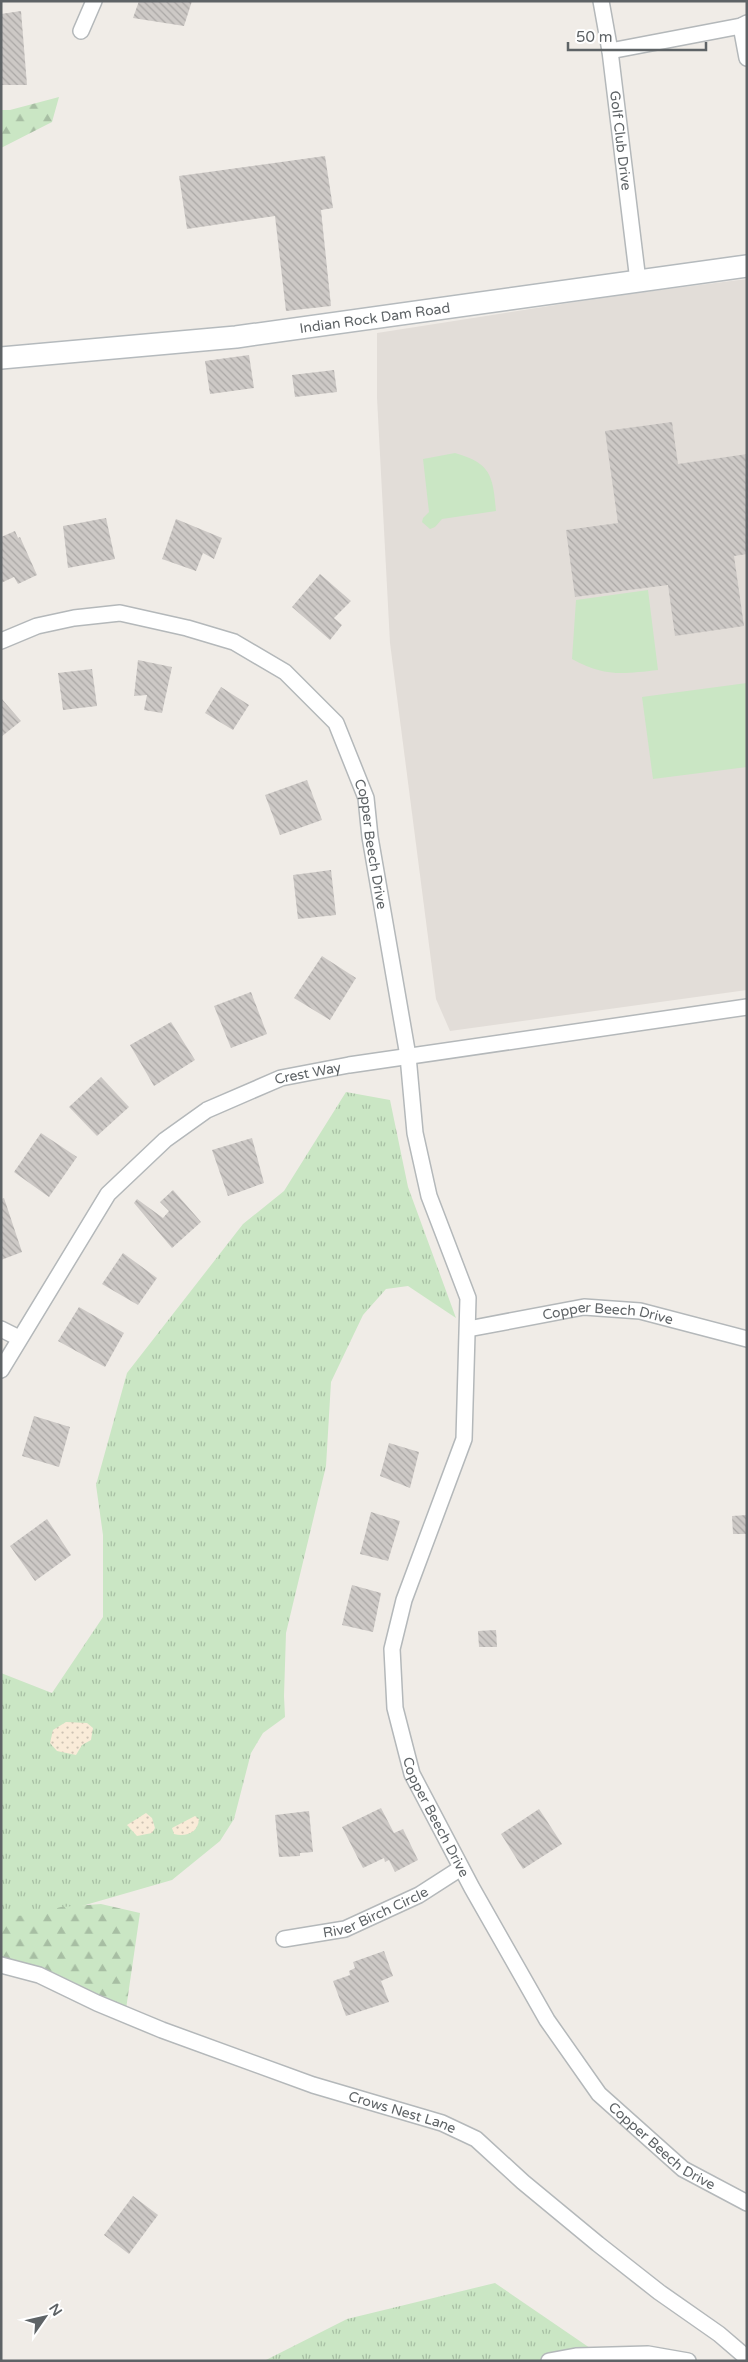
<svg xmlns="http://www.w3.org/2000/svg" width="748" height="2362" viewBox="0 0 748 2362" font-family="'Varela Round',sans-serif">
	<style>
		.education { fill: #e2ddd8 }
		.grass { fill: url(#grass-tufts) }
		.forest { fill: url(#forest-firs) }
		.sand { fill: url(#sand-dots) }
		.park { fill: #cae6c4 }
		.building { fill: url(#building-back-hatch) }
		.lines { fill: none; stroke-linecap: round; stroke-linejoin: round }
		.street-casing { stroke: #b4b8ba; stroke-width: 18 }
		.secondary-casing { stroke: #b5babd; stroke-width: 24 }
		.street { stroke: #fff; stroke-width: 15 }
		.secondary { stroke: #fff; stroke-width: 21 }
		.labels { text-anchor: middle; stroke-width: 4; stroke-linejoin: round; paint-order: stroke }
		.street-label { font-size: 14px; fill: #5e6366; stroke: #fff }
	</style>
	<defs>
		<pattern id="grass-tufts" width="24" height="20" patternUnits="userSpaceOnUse" patternTransform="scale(1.25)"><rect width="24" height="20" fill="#cae6c4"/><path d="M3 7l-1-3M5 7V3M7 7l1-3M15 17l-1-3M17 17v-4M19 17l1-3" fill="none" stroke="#a7bea3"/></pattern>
		<pattern id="forest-firs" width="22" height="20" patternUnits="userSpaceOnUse" patternTransform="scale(1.25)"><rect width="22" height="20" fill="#cae6c4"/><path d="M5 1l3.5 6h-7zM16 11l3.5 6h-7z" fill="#a7bea3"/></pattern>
		<pattern id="sand-dots" width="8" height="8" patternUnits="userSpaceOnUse" patternTransform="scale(1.25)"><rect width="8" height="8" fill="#f9ebd8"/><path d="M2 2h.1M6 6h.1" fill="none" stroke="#cdc2b3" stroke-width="1.8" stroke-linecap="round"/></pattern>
		<pattern id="building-back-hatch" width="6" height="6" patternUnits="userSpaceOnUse" patternTransform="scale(1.25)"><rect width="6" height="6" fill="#cdc9c6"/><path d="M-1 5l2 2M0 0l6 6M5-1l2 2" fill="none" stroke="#aaa7a5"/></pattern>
	</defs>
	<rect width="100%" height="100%" fill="#f0ece7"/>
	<!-- education -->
	<path class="education" d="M 747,279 L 747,990 L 450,1031 L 436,999 L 390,643 L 377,398 L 377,333 L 613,296 Z"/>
	<!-- grass -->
	<g class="grass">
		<path d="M 346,1092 L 390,1100 L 408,1187 L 456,1318 L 408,1286 L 386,1289 L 363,1315 L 331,1382 L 326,1466 L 286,1633 L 284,1696 L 285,1717 L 263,1733 L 251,1753 L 234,1819 L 220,1841 L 172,1880 L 9,1927 L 1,1926 L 1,1673 L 52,1693 L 103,1617 L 103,1535 L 96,1485 L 127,1373 L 243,1224 L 284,1191 Z"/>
		<path d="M 495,2283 L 609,2361 L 264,2361 L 347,2319 Z"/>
	</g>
	<!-- forest -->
	<g class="forest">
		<path d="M 59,97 L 52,122 L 1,148 L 1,110 L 10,110 Z"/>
		<path d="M 101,1904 L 140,1913 L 126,2009 L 1,1965 L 1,1917 L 30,1915 L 61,1907 Z"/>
	</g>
	<!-- sand -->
	<g class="sand">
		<path d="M 66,1722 L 87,1723 L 93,1728 L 91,1740 L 82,1745 L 76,1755 L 57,1751 L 50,1743 L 53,1730 Z"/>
		<path d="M 146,1813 L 152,1818 L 155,1828 L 152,1833 L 137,1836 L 127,1825 Z"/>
		<path d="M 195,1816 L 199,1819 C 198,1833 186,1837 174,1834 L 172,1828 Z"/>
	</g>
	<!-- park -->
	<g class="park">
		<path d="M 455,453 C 491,463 493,476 496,511 L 442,519 L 435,527 L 430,529 L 422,522 L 423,518 L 429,512 L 423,459 Z"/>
		<path d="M 648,590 L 658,670 C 622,674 605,677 572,659 L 576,600 Z"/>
		<path d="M 747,683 L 747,767 L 653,779 L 642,697 Z"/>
	</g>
	<!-- building -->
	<g class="building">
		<path d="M 139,1 L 192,1 L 184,26 L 133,18 Z"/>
		<path d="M 21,11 L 27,85 L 1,85 L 1,14 Z"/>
		<path d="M 325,156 L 333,208 L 321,210 L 331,306 L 286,311 L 275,216 L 187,229 L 179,176 Z"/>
		<path d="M 249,355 L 254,388 L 210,394 L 205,361 Z"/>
		<path d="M 334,370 L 337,392 L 295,397 L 292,375 Z"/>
		<path d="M 672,422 L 678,464 L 747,454 L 747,554 L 734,556 L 744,626 L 675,636 L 668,585 L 575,597 L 566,530 L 618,523 L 605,431 Z"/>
		<path d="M 106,518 L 115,559 L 68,568 L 63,526 Z"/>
		<path d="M 176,519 L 222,538 L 214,559 L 203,553 L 196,571 L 162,559 Z"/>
		<path d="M 15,531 L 18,538 L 20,537 L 37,575 L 18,584 L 14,577 L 1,583 L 1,537 Z"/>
		<path d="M 320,574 L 351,601 L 334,618 L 342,625 L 330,640 L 292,607 Z"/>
		<path d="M 138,660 L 172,667 L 162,713 L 144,710 L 147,695 L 134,696 Z"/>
		<path d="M 92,669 L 97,706 L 63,710 L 58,673 Z"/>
		<path d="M 221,687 L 249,705 L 233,730 L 205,713 Z"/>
		<path d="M 1,698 L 21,721 L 1,737 Z"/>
		<path d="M 307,780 L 322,820 L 280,835 L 265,795 Z"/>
		<path d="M 331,870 L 336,915 L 298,919 L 293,875 Z"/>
		<path d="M 322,956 L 356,978 L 330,1020 L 294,998 Z"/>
		<path d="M 251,992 L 267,1034 L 231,1048 L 214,1006 Z"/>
		<path d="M 171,1022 L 195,1060 L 154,1086 L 130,1045 Z"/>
		<path d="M 101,1077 L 129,1107 L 97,1136 L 69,1107 Z"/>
		<path d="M 41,1133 L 77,1157 L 49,1197 L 14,1172 Z"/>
		<path d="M 252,1138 L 264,1183 L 228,1196 L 212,1150 Z"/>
		<path d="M 173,1190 L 201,1222 L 172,1248 L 134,1203 L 137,1199 L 163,1218 L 169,1211 L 160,1202 Z"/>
		<path d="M 4,1198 L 22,1252 L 1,1260 L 1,1199 Z"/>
		<path d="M 123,1253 L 157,1278 L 138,1305 L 102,1284 Z"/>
		<path d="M 79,1307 L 124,1333 L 105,1367 L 58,1341 Z"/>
		<path d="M 34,1416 L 70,1427 L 59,1467 L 22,1456 Z"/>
		<path d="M 389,1443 L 419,1452 L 410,1488 L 380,1476 Z"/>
		<path d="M 371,1512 L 400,1521 L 388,1561 L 360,1554 Z"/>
		<path d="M 747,1515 L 747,1534 L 733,1534 L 732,1516 Z"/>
		<path d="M 47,1519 L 71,1555 L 35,1581 L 10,1546 Z"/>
		<path d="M 352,1585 L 381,1593 L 373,1632 L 342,1625 Z"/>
		<path d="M 496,1630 L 497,1647 L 479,1647 L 478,1631 Z"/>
		<path d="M 381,1808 L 394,1833 L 403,1829 L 418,1860 L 395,1872 L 389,1860 L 385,1862 L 384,1858 L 363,1868 L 342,1827 Z"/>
		<path d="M 539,1809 L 562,1844 L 523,1869 L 501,1834 Z"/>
		<path d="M 309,1811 L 313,1852 L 300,1853 L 300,1856 L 279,1857 L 275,1815 Z"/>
		<path d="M 384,1951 L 393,1976 L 381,1981 L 389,2002 L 346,2016 L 333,1981 L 350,1975 L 349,1971 L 355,1968 L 353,1962 Z"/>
		<path d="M 133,2196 L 158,2215 L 129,2254 L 104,2235 Z"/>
	</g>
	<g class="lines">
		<!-- street casing -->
		<g class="street-casing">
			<g id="street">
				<path id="s1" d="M 601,1 L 610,51 L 638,281"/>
				<path d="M 741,26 L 747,58"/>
				<path d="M 81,31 L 94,1"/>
				<path d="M 610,51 L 741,26 L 747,23"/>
				<path id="s2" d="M 1,641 L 37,626 L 74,618 L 120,613 L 187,628 L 234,642 L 285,672 L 336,723 L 366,798 L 370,837 L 408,1056 L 415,1133 L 429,1196 L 468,1298 L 464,1439 L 404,1600 L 392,1649 L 395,1708 L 412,1774 L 472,1888 L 547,2020 L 599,2094 L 683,2169 L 747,2203"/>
				<path d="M 1,1329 L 19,1338"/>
				<path id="s3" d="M 468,1329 L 584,1307 L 640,1311 L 747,1339"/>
				<path id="s4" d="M 1,1370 L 108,1194 L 165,1140 L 207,1110 L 281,1078 L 349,1065 L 747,1007"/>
				<path id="s5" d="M 284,1939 L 345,1929 L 419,1895 L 461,1868"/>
				<path id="s6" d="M 1,1965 L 39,1975 L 97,2003 L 162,2030 L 313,2085 L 442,2123 L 476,2139 L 523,2182 L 598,2244 L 659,2292 L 719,2334 L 747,2358"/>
				<path d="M 549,2361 L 576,2356 L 648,2354 L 688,2361"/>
			</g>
		</g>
		<!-- secondary casing -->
		<g class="secondary-casing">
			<g id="secondary">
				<path id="s7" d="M 1,358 L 236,337 L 747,266"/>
			</g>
		</g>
		<!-- street -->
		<use href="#street" class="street"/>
		<!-- secondary -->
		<use href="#secondary" class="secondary"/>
	</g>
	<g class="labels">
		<!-- street labels -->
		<g class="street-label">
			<text dy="5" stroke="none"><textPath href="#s1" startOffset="141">Golf Club Drive</textPath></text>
			<text dy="5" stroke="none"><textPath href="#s7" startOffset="376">Indian Rock Dam Road</textPath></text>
			<text dy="5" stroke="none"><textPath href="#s2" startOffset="499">Copper Beech Drive</textPath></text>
			<text dy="5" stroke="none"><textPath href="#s4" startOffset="444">Crest Way</textPath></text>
			<text dy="5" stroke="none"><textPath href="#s3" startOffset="142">Copper Beech Drive</textPath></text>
			<text dy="5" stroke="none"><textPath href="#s2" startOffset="1505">Copper Beech Drive</textPath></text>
			<text dy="5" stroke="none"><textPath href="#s5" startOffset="96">River Birch Circle</textPath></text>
			<text dy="5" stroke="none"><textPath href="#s6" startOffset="428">Crows Nest Lane</textPath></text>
			<text dy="5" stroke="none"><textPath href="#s2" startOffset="1909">Copper Beech Drive</textPath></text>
		</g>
	</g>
	<!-- border -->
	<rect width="748" height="2362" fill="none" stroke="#5e6366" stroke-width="5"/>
	<!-- north arrow -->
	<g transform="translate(45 2317) rotate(56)" stroke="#ffffff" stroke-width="4" paint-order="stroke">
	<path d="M0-4L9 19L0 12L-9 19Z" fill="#5e6366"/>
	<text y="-8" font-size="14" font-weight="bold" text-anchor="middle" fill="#5e6366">N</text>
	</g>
	<!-- scale -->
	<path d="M568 42v8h138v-8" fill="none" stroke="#5e6366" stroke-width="2.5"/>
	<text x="576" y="42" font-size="15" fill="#5e6366" stroke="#ffffff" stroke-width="4" paint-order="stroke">50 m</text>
</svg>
